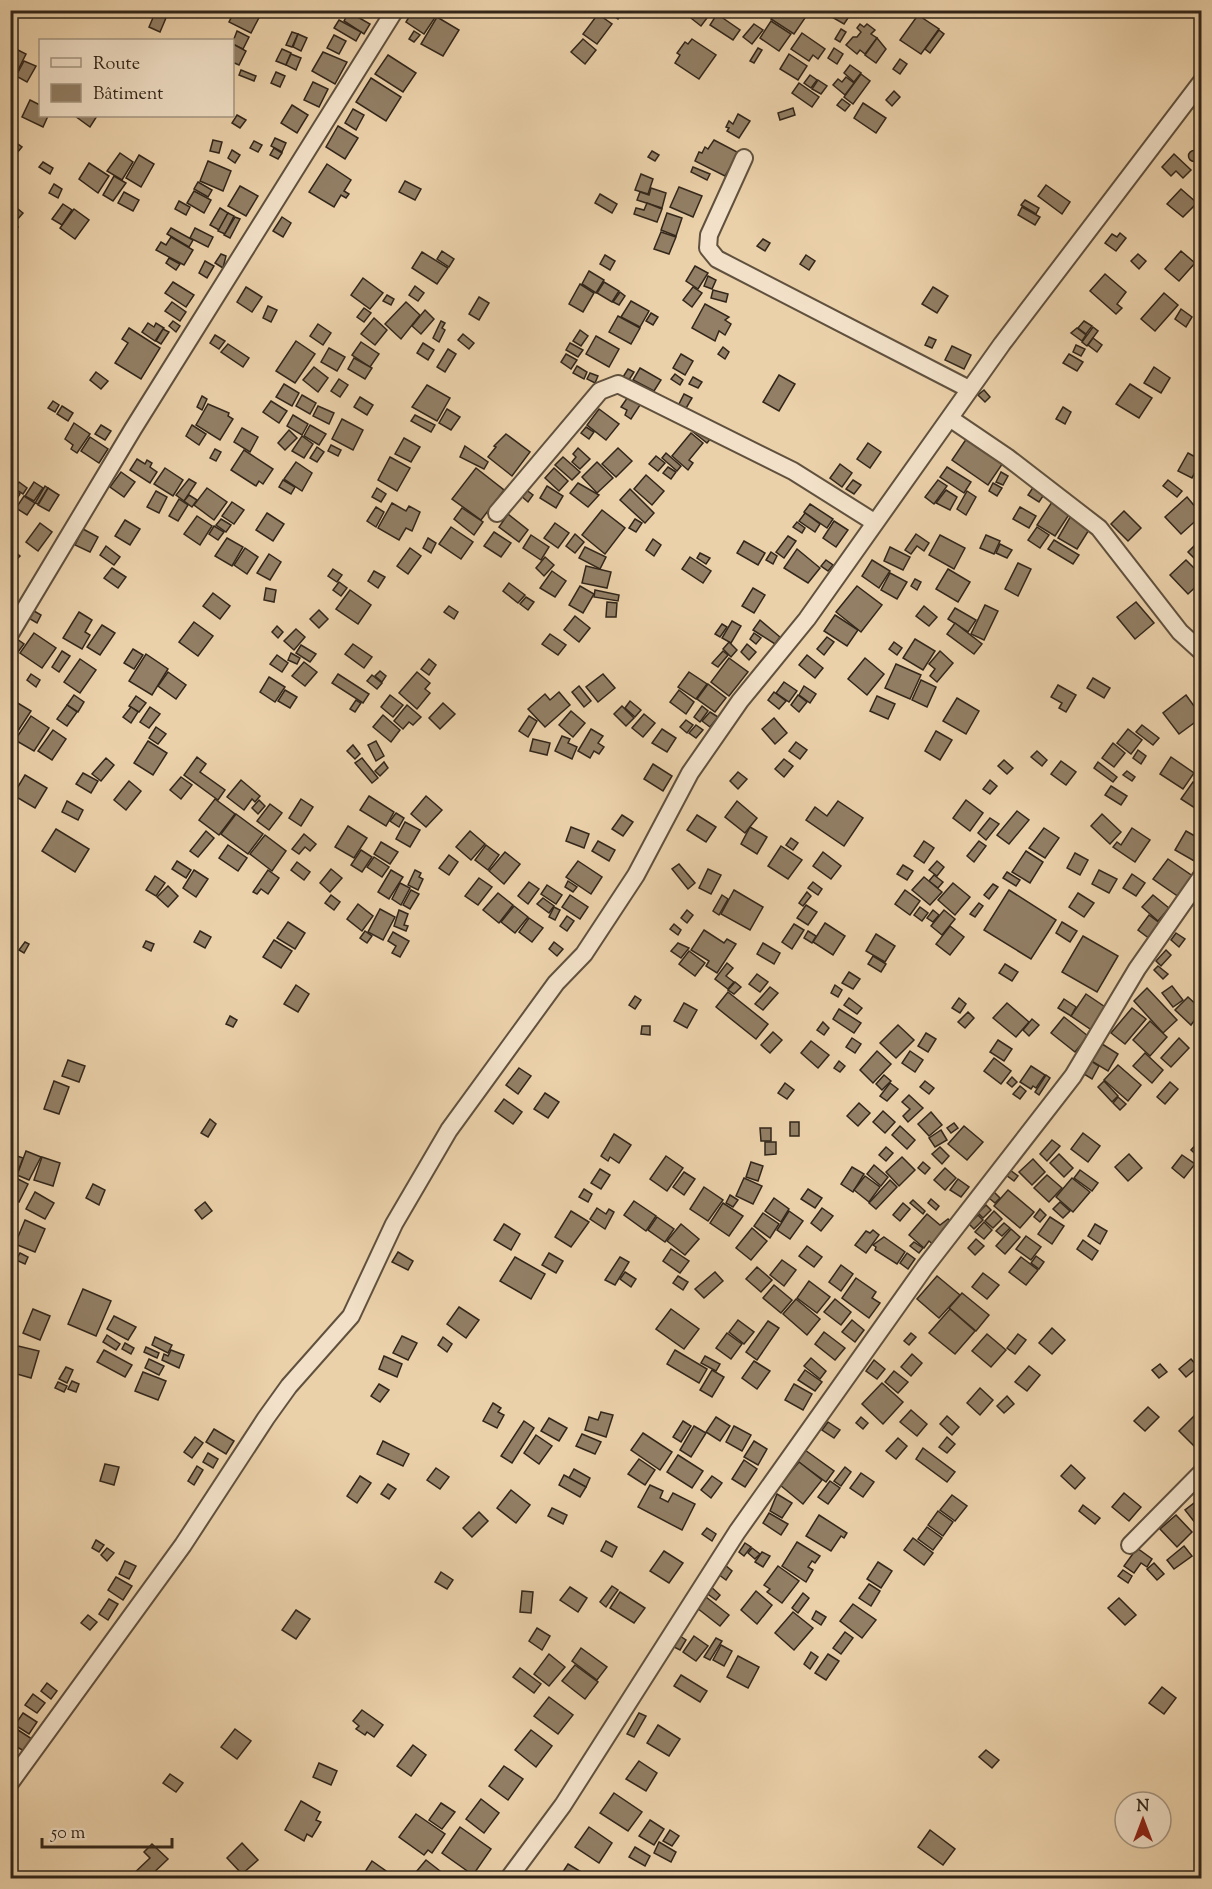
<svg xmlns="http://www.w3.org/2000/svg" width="1212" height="1889" viewBox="0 0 1212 1889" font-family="'Sorts Mill Goudy',serif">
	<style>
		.building { fill: #927f65; stroke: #32261a; stroke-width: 1.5 }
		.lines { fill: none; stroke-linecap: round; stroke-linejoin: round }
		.minor-casing { stroke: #60513e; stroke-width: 20 }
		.minor { stroke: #f2e1c8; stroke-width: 16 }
	</style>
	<rect width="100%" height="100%" fill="#ebd1aa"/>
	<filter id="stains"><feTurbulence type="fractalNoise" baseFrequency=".00333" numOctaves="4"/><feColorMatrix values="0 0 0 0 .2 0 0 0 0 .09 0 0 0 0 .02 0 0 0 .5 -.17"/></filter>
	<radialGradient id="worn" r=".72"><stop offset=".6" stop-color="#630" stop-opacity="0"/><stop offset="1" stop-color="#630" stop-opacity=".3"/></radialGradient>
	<!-- building -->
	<g class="building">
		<path d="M 235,10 L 263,10 L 251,33 L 229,22 Z"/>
		<path d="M 413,10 L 427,10 L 436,16 L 424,34 L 406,22 Z"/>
		<path d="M 605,10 L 624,10 L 618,19 Z"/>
		<path d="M 691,10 L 704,10 L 710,14 L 701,26 L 687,15 Z"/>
		<path d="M 777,10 L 794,10 L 805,18 L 794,34 L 771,19 Z"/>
		<path d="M 829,10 L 841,10 L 850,15 L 844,24 L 830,16 L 832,12 Z"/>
		<path d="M 349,12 L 370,24 L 364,34 L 344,21 Z"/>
		<path d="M 155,13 L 166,18 L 160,32 L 149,27 Z"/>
		<path d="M 598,14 L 612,24 L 597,44 L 583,34 Z"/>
		<path d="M 717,14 L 740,30 L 733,40 L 710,25 Z"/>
		<path d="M 918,15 L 939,29 L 921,54 L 900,40 Z"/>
		<path d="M 437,17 L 459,30 L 443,56 L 421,44 Z"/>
		<path d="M 339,20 L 361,32 L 356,41 L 334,28 Z"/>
		<path d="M 771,21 L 791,34 L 779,51 L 760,38 Z"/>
		<path d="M 754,24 L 763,30 L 752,44 L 743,37 Z"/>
		<path d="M 860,24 L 864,27 L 867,24 L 875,30 L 871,34 L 877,38 L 865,54 L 860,50 L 857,54 L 846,45 L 853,37 L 857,37 L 861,32 L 857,28 Z"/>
		<path d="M 841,29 L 846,32 L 840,42 L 835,39 Z"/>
		<path d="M 939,30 L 944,34 L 930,53 L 925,49 Z"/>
		<path d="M 237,31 L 249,37 L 243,49 L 232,44 Z"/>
		<path d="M 414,31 L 420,35 L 414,42 L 409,39 Z"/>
		<path d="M 292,32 L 298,34 L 292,47 L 286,45 Z"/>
		<path d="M 802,33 L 825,49 L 818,59 L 813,55 L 809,61 L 791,49 Z"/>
		<path d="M 298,34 L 307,38 L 301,51 L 293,47 Z"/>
		<path d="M 334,35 L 346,41 L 339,54 L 327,48 Z"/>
		<path d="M 877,38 L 886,49 L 876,63 L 865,55 Z"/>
		<path d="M 583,39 L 596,50 L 585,64 L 571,52 Z"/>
		<path d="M 692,39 L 716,55 L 699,79 L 675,63 L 680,55 L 677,53 L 685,42 L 688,44 Z"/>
		<path d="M 233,44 L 246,51 L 239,65 L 232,62 Z"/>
		<path d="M 14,48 L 26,54 L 17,72 L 10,69 L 10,56 Z"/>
		<path d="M 758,48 L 762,50 L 754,63 L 750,61 Z"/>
		<path d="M 834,48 L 843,54 L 837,64 L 828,58 Z"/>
		<path d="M 282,49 L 291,53 L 286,65 L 276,61 Z"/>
		<path d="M 323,52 L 347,62 L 335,84 L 312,71 Z"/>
		<path d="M 291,54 L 301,58 L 296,70 L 286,65 Z"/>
		<path d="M 789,54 L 807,66 L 798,80 L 780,69 Z"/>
		<path d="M 388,55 L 416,73 L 403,92 L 375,74 Z"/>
		<path d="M 900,59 L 907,64 L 900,74 L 893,69 Z"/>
		<path d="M 24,61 L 36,66 L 27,82 L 16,76 Z"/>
		<path d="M 850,65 L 861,73 L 854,82 L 844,73 Z"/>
		<path d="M 241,70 L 256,76 L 254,81 L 239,75 Z"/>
		<path d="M 276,72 L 285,76 L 280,87 L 271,83 Z"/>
		<path d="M 861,74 L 870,81 L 853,104 L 844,97 Z"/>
		<path d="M 810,75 L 817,80 L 811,88 L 804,83 Z"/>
		<path d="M 846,77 L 854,83 L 845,95 L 833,85 L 838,79 L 842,82 Z"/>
		<path d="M 371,78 L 401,97 L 386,121 L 356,102 Z"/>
		<path d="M 818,80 L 827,86 L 821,94 L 812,89 Z"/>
		<path d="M 313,82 L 328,89 L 319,107 L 304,100 Z"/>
		<path d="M 799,83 L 819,97 L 812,107 L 792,93 Z"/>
		<path d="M 894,91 L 900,97 L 892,106 L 886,100 Z"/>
		<path d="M 842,99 L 850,105 L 845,111 L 837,105 Z"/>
		<path d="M 30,100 L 40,105 L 40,116 L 48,116 L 43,127 L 22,117 Z"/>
		<path d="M 863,103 L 886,118 L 876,133 L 854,118 Z"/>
		<path d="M 292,105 L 308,115 L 297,133 L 281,123 Z"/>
		<path d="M 793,108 L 795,115 L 780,120 L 778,113 Z"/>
		<path d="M 353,109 L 364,115 L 356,130 L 345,123 Z"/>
		<path d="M 738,114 L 750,121 L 739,138 L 727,131 L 729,128 L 726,127 L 729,121 L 733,124 Z"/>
		<path d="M 237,115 L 246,120 L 240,128 L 232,123 Z"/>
		<path d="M 75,116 L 97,116 L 90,127 Z"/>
		<path d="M 338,126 L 358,138 L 345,159 L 326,147 Z"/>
		<path d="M 275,138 L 286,143 L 282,152 L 271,146 Z"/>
		<path d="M 213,140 L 222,142 L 219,153 L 210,151 Z"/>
		<path d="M 714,140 L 739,153 L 725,176 L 695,161 L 699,152 L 702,153 L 705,147 L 708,149 Z"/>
		<path d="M 254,141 L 262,145 L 258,152 L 250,148 Z"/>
		<path d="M 15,142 L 22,147 L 16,154 L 10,150 Z"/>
		<path d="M 274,148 L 282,153 L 278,159 L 270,155 Z"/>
		<path d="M 232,150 L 240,155 L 235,163 L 228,158 Z"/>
		<circle cx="1194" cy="156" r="5.5"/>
		<path d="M 652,151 L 659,155 L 655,161 L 648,157 Z"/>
		<path d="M 120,153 L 133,162 L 122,180 L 107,171 Z"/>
		<path d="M 1174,154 L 1191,170 L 1183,178 L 1176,171 L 1171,176 L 1162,167 Z"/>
		<path d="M 139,155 L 154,164 L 141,187 L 126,178 Z"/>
		<path d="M 208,161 L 231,171 L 223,191 L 200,181 Z"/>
		<path d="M 43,162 L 53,168 L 50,174 L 39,167 Z"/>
		<path d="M 89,163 L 109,176 L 98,193 L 79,179 Z"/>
		<path d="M 327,164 L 351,180 L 344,191 L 349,194 L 346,198 L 341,195 L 334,207 L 309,192 Z"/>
		<path d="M 693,167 L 710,174 L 707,180 L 691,172 Z"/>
		<path d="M 641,174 L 653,179 L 648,194 L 635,190 Z"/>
		<path d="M 114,176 L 126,183 L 113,201 L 103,195 Z"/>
		<path d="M 405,181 L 421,189 L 415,200 L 399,192 Z"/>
		<path d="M 198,182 L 212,190 L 208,197 L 194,189 Z"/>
		<path d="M 54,184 L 62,189 L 58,198 L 49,193 Z"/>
		<path d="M 1046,185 L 1070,202 L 1062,214 L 1038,196 Z"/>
		<path d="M 240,186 L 258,196 L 246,216 L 228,206 Z"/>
		<path d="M 679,187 L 702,196 L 693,217 L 670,207 Z"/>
		<path d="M 651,188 L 666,193 L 662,208 L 637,200 L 640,192 L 649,195 Z"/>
		<path d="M 1181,189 L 1197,203 L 1183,217 L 1167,204 Z"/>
		<path d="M 194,191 L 211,200 L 204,213 L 187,203 Z"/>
		<path d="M 124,192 L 139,200 L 133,211 L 118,203 Z"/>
		<path d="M 600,194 L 617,204 L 612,213 L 595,203 Z"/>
		<path d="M 1025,200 L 1039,208 L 1036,214 L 1021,205 Z"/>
		<path d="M 179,201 L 190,207 L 186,215 L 175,209 Z"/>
		<path d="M 647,203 L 662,209 L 657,222 L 634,214 L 636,208 L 644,210 Z"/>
		<path d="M 63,204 L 72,210 L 62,225 L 52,219 Z"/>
		<path d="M 13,205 L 23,213 L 16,221 L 10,217 Z"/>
		<path d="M 1022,207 L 1040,217 L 1035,225 L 1018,215 Z"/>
		<path d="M 220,208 L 228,213 L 219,230 L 210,225 Z"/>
		<path d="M 74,209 L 89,220 L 75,239 L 60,228 Z"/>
		<path d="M 228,213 L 234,216 L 225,234 L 218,231 Z"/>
		<path d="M 667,213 L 682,218 L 676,236 L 661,230 Z"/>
		<path d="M 235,217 L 240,219 L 230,238 L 224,235 Z"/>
		<path d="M 282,217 L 291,223 L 283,237 L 273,231 Z"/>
		<path d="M 10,222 L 18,227 L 12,236 L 10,235 Z"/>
		<path d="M 171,228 L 193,240 L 189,247 L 167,234 Z"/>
		<path d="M 195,228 L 213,237 L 208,247 L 190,238 Z"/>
		<path d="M 661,232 L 676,237 L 669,254 L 654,249 Z"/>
		<path d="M 1120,233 L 1126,238 L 1116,251 L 1105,243 L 1112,234 L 1117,237 Z"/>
		<path d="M 171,237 L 193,250 L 184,265 L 156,250 L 161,242 L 166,245 Z"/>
		<path d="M 763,239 L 770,243 L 765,251 L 757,246 Z"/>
		<path d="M 442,251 L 454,259 L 449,267 L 437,259 Z"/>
		<path d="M 1181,251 L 1195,263 L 1179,281 L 1165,269 Z"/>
		<path d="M 422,252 L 448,268 L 437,284 L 412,268 Z"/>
		<path d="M 221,254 L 226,256 L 223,268 L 215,263 Z"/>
		<path d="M 1138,254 L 1146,261 L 1139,269 L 1131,261 Z"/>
		<path d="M 605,255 L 615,261 L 610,270 L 600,264 Z"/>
		<path d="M 806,255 L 815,261 L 809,270 L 800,264 Z"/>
		<path d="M 169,258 L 180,264 L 176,270 L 166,263 Z"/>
		<path d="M 205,261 L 214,266 L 207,278 L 199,273 Z"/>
		<path d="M 695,266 L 708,273 L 698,289 L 686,281 Z"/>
		<path d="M 589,271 L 604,280 L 596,293 L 582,284 Z"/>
		<path d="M 1105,274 L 1126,292 L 1117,304 L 1122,308 L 1116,314 L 1090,291 Z"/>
		<path d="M 708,276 L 716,280 L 712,289 L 704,286 Z"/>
		<path d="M 363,278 L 383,293 L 370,309 L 351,295 Z"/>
		<path d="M 173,282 L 194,295 L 186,307 L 165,293 Z"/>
		<path d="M 604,282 L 619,291 L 612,302 L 597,293 Z"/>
		<path d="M 580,284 L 594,293 L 583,312 L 569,304 Z"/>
		<path d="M 415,286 L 424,293 L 418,301 L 409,295 Z"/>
		<path d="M 246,287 L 262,297 L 252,312 L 237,302 Z"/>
		<path d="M 693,287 L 702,293 L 692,307 L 683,300 Z"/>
		<path d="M 933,287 L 948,296 L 937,313 L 922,304 Z"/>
		<path d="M 713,290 L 728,294 L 726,302 L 711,298 Z"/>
		<path d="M 620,292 L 625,296 L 619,305 L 613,302 Z"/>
		<path d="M 1164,293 L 1178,305 L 1155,331 L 1141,319 Z"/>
		<path d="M 387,295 L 394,299 L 391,305 L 383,301 Z"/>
		<path d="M 479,297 L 489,303 L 479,320 L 469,314 Z"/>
		<path d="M 631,301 L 649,311 L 640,327 L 621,317 Z"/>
		<path d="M 172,302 L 186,312 L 180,321 L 165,311 Z"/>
		<path d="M 406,302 L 420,315 L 401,339 L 385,324 Z"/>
		<path d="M 705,304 L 729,317 L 725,320 L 731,324 L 725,335 L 719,331 L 715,341 L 692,328 Z"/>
		<path d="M 268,306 L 277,310 L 271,322 L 263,318 Z"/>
		<path d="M 364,308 L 371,313 L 364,322 L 357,317 Z"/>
		<path d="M 1181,309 L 1192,317 L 1186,327 L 1175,319 Z"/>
		<path d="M 425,310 L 434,319 L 421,334 L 412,326 Z"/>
		<path d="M 651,313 L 658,317 L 653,325 L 646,321 Z"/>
		<path d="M 618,316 L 640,328 L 631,344 L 609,332 Z"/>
		<path d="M 374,318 L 387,330 L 375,345 L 361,334 Z"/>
		<path d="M 173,321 L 180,326 L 176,332 L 169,326 Z"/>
		<path d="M 441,321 L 445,323 L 442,328 L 445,330 L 439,342 L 433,338 Z"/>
		<path d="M 1084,321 L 1092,326 L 1086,334 L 1078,328 Z"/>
		<path d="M 148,323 L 154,327 L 156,323 L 164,328 L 155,341 L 142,332 Z"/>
		<path d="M 318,324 L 331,333 L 323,345 L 310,336 Z"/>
		<path d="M 1093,327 L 1098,331 L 1087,346 L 1082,342 Z"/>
		<path d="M 129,328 L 160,348 L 141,379 L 115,363 L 128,343 L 122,339 Z"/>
		<path d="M 1077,328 L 1086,335 L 1082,341 L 1071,333 Z"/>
		<path d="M 163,329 L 169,332 L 161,344 L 156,341 Z"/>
		<path d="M 580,330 L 588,336 L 581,346 L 573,341 Z"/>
		<path d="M 463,334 L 474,343 L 469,349 L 458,340 Z"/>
		<path d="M 215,335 L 225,341 L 219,349 L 210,343 Z"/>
		<path d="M 596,336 L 619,349 L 609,367 L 586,354 Z"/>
		<path d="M 929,337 L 936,340 L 932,348 L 925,345 Z"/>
		<path d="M 1093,338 L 1102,345 L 1097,352 L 1088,345 Z"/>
		<path d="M 296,341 L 315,354 L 295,383 L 276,371 Z"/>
		<path d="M 361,342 L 379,354 L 370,367 L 352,355 Z"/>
		<path d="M 423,343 L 434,350 L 428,360 L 417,353 Z"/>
		<path d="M 570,343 L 583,350 L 578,357 L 566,350 Z"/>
		<path d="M 228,344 L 249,358 L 243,367 L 221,352 Z"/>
		<path d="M 1076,345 L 1085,349 L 1081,356 L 1073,352 Z"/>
		<path d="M 952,346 L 971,355 L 964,369 L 945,360 Z"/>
		<path d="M 723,347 L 729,352 L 725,359 L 718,354 Z"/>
		<path d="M 329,348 L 345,357 L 337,371 L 321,362 Z"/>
		<path d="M 448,349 L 456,354 L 445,372 L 437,367 Z"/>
		<path d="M 566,354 L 577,360 L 571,369 L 561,362 Z"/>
		<path d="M 681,354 L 693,361 L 685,375 L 673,368 Z"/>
		<path d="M 1069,354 L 1083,362 L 1077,371 L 1063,363 Z"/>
		<path d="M 354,358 L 372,368 L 365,379 L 348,369 Z"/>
		<path d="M 577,366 L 587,372 L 584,379 L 573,373 Z"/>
		<path d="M 314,367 L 328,378 L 318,392 L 303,380 Z"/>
		<path d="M 1154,367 L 1170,378 L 1161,393 L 1144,383 Z"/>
		<path d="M 640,368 L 661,380 L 654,391 L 633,380 Z"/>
		<path d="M 628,369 L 634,372 L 629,380 L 623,377 Z"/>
		<path d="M 96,372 L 108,381 L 101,389 L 90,380 Z"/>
		<path d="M 590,373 L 598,376 L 595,383 L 587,379 Z"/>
		<path d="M 675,374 L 683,380 L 680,385 L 671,379 Z"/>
		<path d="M 779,375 L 795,384 L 779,411 L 763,402 Z"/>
		<path d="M 693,377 L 702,382 L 698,388 L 689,384 Z"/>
		<path d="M 339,379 L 348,385 L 340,397 L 331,391 Z"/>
		<path d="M 284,384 L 299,393 L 292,406 L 276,397 Z"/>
		<path d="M 1130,384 L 1152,398 L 1139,418 L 1116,404 Z"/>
		<path d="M 427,385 L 450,398 L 437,421 L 412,407 Z"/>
		<path d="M 984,390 L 990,397 L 985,402 L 978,395 Z"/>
		<path d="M 630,394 L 642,402 L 631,419 L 625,415 L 627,410 L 621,407 Z"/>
		<path d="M 684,394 L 692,398 L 685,410 L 678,406 Z"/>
		<path d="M 302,395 L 316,403 L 310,414 L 296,406 Z"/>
		<path d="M 202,396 L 207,399 L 202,410 L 197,407 Z"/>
		<path d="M 360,397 L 373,405 L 367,415 L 354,407 Z"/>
		<path d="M 53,401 L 59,405 L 55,412 L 48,408 Z"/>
		<path d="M 271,401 L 287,411 L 279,423 L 263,412 Z"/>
		<path d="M 208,404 L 229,413 L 228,416 L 233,419 L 220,440 L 196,425 Z"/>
		<path d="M 62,406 L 73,413 L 68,421 L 57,414 Z"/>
		<path d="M 318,406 L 334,413 L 329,424 L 313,416 Z"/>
		<path d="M 1063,407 L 1071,412 L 1065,424 L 1056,419 Z"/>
		<path d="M 447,409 L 460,417 L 451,430 L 439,423 Z"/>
		<path d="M 599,409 L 619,424 L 606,440 L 587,425 Z"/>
		<path d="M 293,415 L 308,424 L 302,435 L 287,426 Z"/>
		<path d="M 415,415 L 435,425 L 431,432 L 411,421 Z"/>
		<path d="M 342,419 L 363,430 L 353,450 L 332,439 Z"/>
		<path d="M 74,423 L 90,434 L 77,453 L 71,449 L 73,445 L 65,439 Z"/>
		<path d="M 101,425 L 111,431 L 105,440 L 95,434 Z"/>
		<path d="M 192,425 L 206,434 L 199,445 L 186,436 Z"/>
		<path d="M 310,425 L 326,434 L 319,445 L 304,436 Z"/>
		<path d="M 586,427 L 594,432 L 589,439 L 581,433 Z"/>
		<path d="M 697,427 L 711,438 L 707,443 L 693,432 Z"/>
		<path d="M 242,428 L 258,437 L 250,452 L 234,442 Z"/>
		<path d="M 289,430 L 297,438 L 285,450 L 278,443 Z"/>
		<path d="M 691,433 L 703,443 L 689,460 L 693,463 L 688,470 L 672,456 Z"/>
		<path d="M 506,434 L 530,452 L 512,476 L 488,457 L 496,447 L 494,446 Z"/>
		<path d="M 969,435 L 1005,460 L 988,485 L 952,460 Z"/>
		<path d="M 302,436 L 313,444 L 304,458 L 292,451 Z"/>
		<path d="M 90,437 L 108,449 L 99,463 L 81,451 Z"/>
		<path d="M 404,438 L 420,447 L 411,462 L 395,454 Z"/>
		<path d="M 868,443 L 881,452 L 870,468 L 857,459 Z"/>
		<path d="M 331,445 L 341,450 L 338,456 L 328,451 Z"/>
		<path d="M 465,446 L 488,462 L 484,469 L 460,457 Z"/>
		<path d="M 317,447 L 324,452 L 317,462 L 310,458 Z"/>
		<path d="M 578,448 L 590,459 L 580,469 L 572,462 L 576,457 L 573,454 Z"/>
		<path d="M 618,448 L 632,461 L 616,477 L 602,464 Z"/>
		<path d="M 215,449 L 221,452 L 216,461 L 210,458 Z"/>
		<path d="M 244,450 L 273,469 L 263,484 L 259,481 L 256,486 L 231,470 Z"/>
		<path d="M 666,453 L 681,466 L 677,471 L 662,458 Z"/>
		<path d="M 1188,453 L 1201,460 L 1192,478 L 1178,471 Z"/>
		<path d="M 656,456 L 665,463 L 658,471 L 649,464 Z"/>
		<path d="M 390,457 L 410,468 L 397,491 L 378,480 Z"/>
		<path d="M 563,457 L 580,472 L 572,480 L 555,465 Z"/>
		<path d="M 137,459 L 145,464 L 147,460 L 152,463 L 150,467 L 157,472 L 150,483 L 130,470 Z"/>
		<path d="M 296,462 L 312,473 L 302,491 L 284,479 Z"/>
		<path d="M 597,462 L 613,478 L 597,493 L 582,477 Z"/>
		<path d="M 840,464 L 852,473 L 842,487 L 830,478 Z"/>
		<path d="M 668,467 L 676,472 L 671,479 L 663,473 Z"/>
		<path d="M 947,467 L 971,482 L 964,493 L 940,477 Z"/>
		<path d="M 165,468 L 183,480 L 173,496 L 154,484 Z"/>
		<path d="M 476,468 L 504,490 L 481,520 L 452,499 Z"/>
		<path d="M 554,468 L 568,481 L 559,491 L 545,478 Z"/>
		<path d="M 121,472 L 135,482 L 124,497 L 110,487 Z"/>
		<path d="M 1001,472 L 1008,476 L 1003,485 L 996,482 Z"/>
		<path d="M 646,475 L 664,491 L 652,505 L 634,489 Z"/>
		<path d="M 189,479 L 196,483 L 184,501 L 176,495 Z"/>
		<path d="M 283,480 L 295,487 L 291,494 L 279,487 Z"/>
		<path d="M 853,480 L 861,485 L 854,494 L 846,489 Z"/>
		<path d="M 938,480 L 947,486 L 934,504 L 925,497 Z"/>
		<path d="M 1168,480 L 1182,491 L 1177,497 L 1163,486 Z"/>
		<path d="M 19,482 L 27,488 L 23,494 L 15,489 Z"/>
		<path d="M 34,482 L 43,488 L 34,501 L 25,496 Z"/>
		<path d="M 578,483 L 599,495 L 588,507 L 570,493 Z"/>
		<path d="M 993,483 L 1002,488 L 997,496 L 989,491 Z"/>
		<path d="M 45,486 L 48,488 L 38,504 L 35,503 Z"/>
		<path d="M 547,486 L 563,496 L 556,508 L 540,498 Z"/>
		<path d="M 1034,486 L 1045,493 L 1039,502 L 1028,495 Z"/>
		<path d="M 13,488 L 20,494 L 13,505 L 10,503 Z"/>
		<path d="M 48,488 L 59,495 L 49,511 L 38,505 Z"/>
		<path d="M 207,488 L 227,502 L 214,520 L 194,505 Z"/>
		<path d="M 377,488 L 386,494 L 381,502 L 372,497 Z"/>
		<path d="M 525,489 L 533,495 L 528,502 L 520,495 Z"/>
		<path d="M 630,489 L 654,513 L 645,523 L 620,500 Z"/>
		<path d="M 946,490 L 957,497 L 950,510 L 936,503 Z"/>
		<path d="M 156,491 L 167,497 L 159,513 L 147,507 Z"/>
		<path d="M 967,491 L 976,497 L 966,515 L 957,509 Z"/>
		<path d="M 189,495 L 197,500 L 192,507 L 184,501 Z"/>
		<path d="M 24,496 L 35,503 L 27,515 L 16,508 Z"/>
		<path d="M 1187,497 L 1202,515 L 1181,534 L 1165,517 Z"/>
		<path d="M 179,499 L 188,505 L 178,521 L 169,516 Z"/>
		<path d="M 1054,499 L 1072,510 L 1055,536 L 1037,525 Z"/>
		<path d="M 232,502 L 244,510 L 234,524 L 222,516 Z"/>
		<path d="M 392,503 L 406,511 L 409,506 L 420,512 L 412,531 L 406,528 L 399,540 L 378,528 Z"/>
		<path d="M 810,504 L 833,519 L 827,528 L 804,512 Z"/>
		<path d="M 376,507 L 384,512 L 376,527 L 367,521 Z"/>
		<path d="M 1020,507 L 1036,516 L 1029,528 L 1013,519 Z"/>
		<path d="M 462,508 L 483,522 L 474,535 L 454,519 Z"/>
		<path d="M 602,510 L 625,528 L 605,554 L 582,535 Z"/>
		<path d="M 1124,511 L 1141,528 L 1128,541 L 1111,524 Z"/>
		<path d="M 267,513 L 284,524 L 273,541 L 256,530 Z"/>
		<path d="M 805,513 L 820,524 L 815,532 L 799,521 Z"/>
		<path d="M 508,514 L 528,530 L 519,542 L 499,527 Z"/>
		<path d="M 1072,514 L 1092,525 L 1077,549 L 1058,538 Z"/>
		<path d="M 197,516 L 212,526 L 200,545 L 184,534 Z"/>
		<path d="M 221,519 L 231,525 L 226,532 L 216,525 Z"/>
		<path d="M 635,519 L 642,523 L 636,532 L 629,528 Z"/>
		<path d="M 125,520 L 140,529 L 130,545 L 115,536 Z"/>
		<path d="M 834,521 L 848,530 L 836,547 L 823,538 Z"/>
		<path d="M 797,522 L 805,528 L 802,533 L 793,527 Z"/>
		<path d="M 40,523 L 52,532 L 38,551 L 26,542 Z"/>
		<path d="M 555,523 L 569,533 L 558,548 L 544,538 Z"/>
		<path d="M 214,526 L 224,532 L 218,540 L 209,534 Z"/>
		<path d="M 451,527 L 473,542 L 461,559 L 439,544 Z"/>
		<path d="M 1037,527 L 1049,535 L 1040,548 L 1028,540 Z"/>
		<path d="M 83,529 L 98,537 L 90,552 L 75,545 Z"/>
		<path d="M 494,532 L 511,543 L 501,557 L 484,546 Z"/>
		<path d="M 575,534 L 584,542 L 575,553 L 566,546 Z"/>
		<path d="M 916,534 L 929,543 L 924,551 L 917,546 L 911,554 L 905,550 Z"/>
		<path d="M 531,535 L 549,547 L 541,560 L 523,548 Z"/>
		<path d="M 940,535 L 965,548 L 954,569 L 929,555 Z"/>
		<path d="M 986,535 L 1000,541 L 994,554 L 980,548 Z"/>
		<path d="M 788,536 L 796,541 L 784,558 L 776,552 Z"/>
		<path d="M 227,538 L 243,547 L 232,566 L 215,556 Z"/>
		<path d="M 428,538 L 436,543 L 431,553 L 423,548 Z"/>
		<path d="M 653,539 L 661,545 L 654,556 L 646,550 Z"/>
		<path d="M 1054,540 L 1079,555 L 1073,564 L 1048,549 Z"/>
		<path d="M 1200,540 L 1202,556 L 1197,561 L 1188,552 Z"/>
		<path d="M 744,541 L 765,553 L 758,565 L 737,553 Z"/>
		<path d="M 1000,544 L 1012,550 L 1007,558 L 996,553 Z"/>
		<path d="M 106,546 L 120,557 L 114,565 L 100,555 Z"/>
		<path d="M 585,547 L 606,557 L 600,569 L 579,558 Z"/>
		<path d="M 890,547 L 910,557 L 903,570 L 884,561 Z"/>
		<path d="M 245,548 L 258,557 L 247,574 L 234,565 Z"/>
		<path d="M 410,548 L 421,556 L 408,574 L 397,566 Z"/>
		<path d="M 12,549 L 20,556 L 13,563 L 10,561 Z"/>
		<path d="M 797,549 L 820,568 L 808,583 L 784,568 Z"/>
		<path d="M 771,552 L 777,556 L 773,564 L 766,560 Z"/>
		<path d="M 700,553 L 710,558 L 706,564 L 697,558 Z"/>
		<path d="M 269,554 L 281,562 L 270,580 L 257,573 Z"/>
		<path d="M 545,557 L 554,565 L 544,576 L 536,568 Z"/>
		<path d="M 690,557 L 711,571 L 703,583 L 682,569 Z"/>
		<path d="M 826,560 L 833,565 L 828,571 L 821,566 Z"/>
		<path d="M 872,560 L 890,571 L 879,588 L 862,576 Z"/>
		<path d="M 1186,560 L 1202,576 L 1202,581 L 1188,594 L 1170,575 Z"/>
		<path d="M 1018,563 L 1031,569 L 1018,596 L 1005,589 Z"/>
		<path d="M 586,566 L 611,572 L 607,588 L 582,583 Z"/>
		<path d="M 112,568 L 126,577 L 118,588 L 104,578 Z"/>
		<path d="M 333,569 L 342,575 L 337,582 L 328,576 Z"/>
		<path d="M 948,569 L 970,582 L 958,602 L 936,589 Z"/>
		<path d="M 374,571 L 385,577 L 378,588 L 368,581 Z"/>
		<path d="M 552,571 L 566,581 L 555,597 L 540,588 Z"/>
		<path d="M 890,573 L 907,582 L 897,599 L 881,590 Z"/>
		<path d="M 915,579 L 921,582 L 917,590 L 911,586 Z"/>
		<path d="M 339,582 L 347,588 L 341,596 L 333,590 Z"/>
		<path d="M 509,583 L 525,595 L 518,603 L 503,591 Z"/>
		<path d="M 580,586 L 594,594 L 583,613 L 569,605 Z"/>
		<path d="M 857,586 L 882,605 L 861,632 L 836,612 Z"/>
		<path d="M 266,588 L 276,590 L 274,602 L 264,600 Z"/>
		<path d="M 753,588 L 765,595 L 754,613 L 742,606 Z"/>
		<path d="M 350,590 L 371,605 L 358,624 L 336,609 Z"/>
		<path d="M 595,590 L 619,595 L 618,601 L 594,597 Z"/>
		<path d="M 213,593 L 230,606 L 220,619 L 203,606 Z"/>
		<path d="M 526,597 L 534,602 L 528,610 L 520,604 Z"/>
		<path d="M 607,602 L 617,603 L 616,617 L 606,617 Z"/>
		<path d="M 1136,602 L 1154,623 L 1135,639 L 1117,617 Z"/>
		<path d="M 985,605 L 998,611 L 984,640 L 971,634 Z"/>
		<path d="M 449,606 L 458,612 L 454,619 L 444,612 Z"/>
		<path d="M 924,606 L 937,617 L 929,626 L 916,616 Z"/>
		<path d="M 29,608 L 41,615 L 37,623 L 25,616 Z"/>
		<path d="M 955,608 L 976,620 L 968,632 L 948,619 Z"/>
		<path d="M 319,610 L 328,619 L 319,628 L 310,619 Z"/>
		<path d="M 79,612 L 92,620 L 85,632 L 90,635 L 82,649 L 63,638 Z"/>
		<path d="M 835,615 L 858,630 L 847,646 L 824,631 Z"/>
		<path d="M 575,616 L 590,628 L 579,642 L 564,630 Z"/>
		<path d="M 760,620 L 780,637 L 775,644 L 753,630 Z"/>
		<path d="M 732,621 L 741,626 L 731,643 L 722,638 Z"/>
		<path d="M 194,622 L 213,636 L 198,656 L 179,642 Z"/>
		<path d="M 955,623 L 982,644 L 974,654 L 947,634 Z"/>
		<path d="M 722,624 L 727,627 L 720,637 L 715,634 Z"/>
		<path d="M 102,625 L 115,633 L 100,655 L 87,647 Z"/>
		<path d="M 277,626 L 283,632 L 278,638 L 272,632 Z"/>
		<path d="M 296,629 L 305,637 L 294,650 L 284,641 Z"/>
		<path d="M 34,633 L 56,648 L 42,668 L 20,653 Z"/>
		<path d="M 754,633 L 761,638 L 756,644 L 750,639 Z"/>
		<path d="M 550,634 L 566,645 L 558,655 L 542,644 Z"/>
		<path d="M 827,637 L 834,642 L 824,655 L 817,649 Z"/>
		<path d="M 17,639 L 24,644 L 18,652 L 11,647 Z"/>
		<path d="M 915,639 L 935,651 L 923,670 L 903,658 Z"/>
		<path d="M 729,642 L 737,650 L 731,657 L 723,649 Z"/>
		<path d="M 894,642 L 902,648 L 897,655 L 889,649 Z"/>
		<path d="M 353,644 L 372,657 L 364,668 L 345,654 Z"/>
		<path d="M 747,644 L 756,652 L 749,660 L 741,652 Z"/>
		<path d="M 301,645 L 316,654 L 310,662 L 296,653 Z"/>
		<path d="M 133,649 L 143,655 L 134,669 L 124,663 Z"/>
		<path d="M 62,651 L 70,656 L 59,672 L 52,667 Z"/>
		<path d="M 723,651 L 728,655 L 718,667 L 712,663 Z"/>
		<path d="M 940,651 L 953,663 L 937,682 L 930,676 L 935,669 L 929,664 Z"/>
		<path d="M 291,653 L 300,658 L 297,664 L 288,660 Z"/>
		<path d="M 146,654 L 168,669 L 152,695 L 129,681 Z"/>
		<path d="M 277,655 L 288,663 L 282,672 L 270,664 Z"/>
		<path d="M 807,655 L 823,668 L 815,678 L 799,665 Z"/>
		<path d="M 729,658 L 748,672 L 729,696 L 711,682 Z"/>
		<path d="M 865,658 L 884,674 L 867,695 L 848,679 Z"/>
		<path d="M 80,659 L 96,670 L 80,693 L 64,682 Z"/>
		<path d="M 429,659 L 436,665 L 429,675 L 421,669 Z"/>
		<path d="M 304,662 L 317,672 L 305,686 L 292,676 Z"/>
		<path d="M 896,664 L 921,675 L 910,699 L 885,688 Z"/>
		<path d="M 380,671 L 386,676 L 382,682 L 375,676 Z"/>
		<path d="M 168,672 L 186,685 L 176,699 L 158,686 Z"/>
		<path d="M 417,672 L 430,683 L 425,689 L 430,693 L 417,709 L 399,693 Z"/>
		<path d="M 689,672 L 707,684 L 696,699 L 678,687 Z"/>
		<path d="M 31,674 L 40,680 L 36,687 L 27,680 Z"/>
		<path d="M 338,674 L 369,694 L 363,703 L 332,683 Z"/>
		<path d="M 603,674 L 615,688 L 598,702 L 586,687 Z"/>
		<path d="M 372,675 L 382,683 L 377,689 L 367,681 Z"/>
		<path d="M 269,677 L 285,687 L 275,702 L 260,692 Z"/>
		<path d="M 1093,678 L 1110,688 L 1104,698 L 1087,688 Z"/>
		<path d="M 921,680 L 936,687 L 927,707 L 912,700 Z"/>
		<path d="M 784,682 L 797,691 L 789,702 L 776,693 Z"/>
		<path d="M 708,684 L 726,698 L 715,712 L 697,699 Z"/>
		<path d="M 1058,685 L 1076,695 L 1066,712 L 1059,708 L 1062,703 L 1051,697 Z"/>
		<path d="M 579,686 L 591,701 L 584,707 L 572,692 Z"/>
		<path d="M 804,686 L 816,694 L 810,703 L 799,695 Z"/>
		<path d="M 285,690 L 297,697 L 290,708 L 278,701 Z"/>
		<path d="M 679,690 L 694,702 L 686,714 L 670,702 Z"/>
		<path d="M 559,692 L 570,705 L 545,727 L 528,709 L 545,694 L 550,700 Z"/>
		<path d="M 774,692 L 786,701 L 779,709 L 768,700 Z"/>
		<path d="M 74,695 L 84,702 L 78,712 L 67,705 Z"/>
		<path d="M 390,695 L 403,705 L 393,717 L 381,707 Z"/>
		<path d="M 798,695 L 807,702 L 799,712 L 791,705 Z"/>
		<path d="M 1186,695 L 1202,717 L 1179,734 L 1163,713 Z"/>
		<path d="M 136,696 L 146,703 L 139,712 L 129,706 Z"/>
		<path d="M 877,696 L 895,704 L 888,719 L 870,711 Z"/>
		<path d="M 957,698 L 979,711 L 966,734 L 943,721 Z"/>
		<path d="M 356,700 L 361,703 L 355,712 L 350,709 Z"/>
		<path d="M 630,701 L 641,710 L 635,717 L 625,708 Z"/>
		<path d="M 16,702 L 31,711 L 16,734 L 10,730 L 10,711 Z"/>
		<path d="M 443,703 L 455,714 L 440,729 L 429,718 Z"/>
		<path d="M 67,705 L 77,712 L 67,726 L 57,719 Z"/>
		<path d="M 407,705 L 421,717 L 413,725 L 409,722 L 403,729 L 394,721 Z"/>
		<path d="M 622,706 L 634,718 L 626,726 L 614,714 Z"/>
		<path d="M 702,706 L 708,711 L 700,722 L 694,717 Z"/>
		<path d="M 131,707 L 138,712 L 131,723 L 123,717 Z"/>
		<path d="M 150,707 L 160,714 L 149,728 L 140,722 Z"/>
		<path d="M 571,711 L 585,723 L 573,737 L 559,725 Z"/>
		<path d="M 710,712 L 718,717 L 710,727 L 702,721 Z"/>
		<path d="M 644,714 L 655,723 L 643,737 L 632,728 Z"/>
		<path d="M 383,715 L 400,730 L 391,742 L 373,727 Z"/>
		<path d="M 31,716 L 49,728 L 34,751 L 15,740 Z"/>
		<path d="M 529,716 L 537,721 L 528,737 L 519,731 Z"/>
		<path d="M 774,718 L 787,733 L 775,744 L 762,729 Z"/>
		<path d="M 686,720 L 693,725 L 687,733 L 680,727 Z"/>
		<path d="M 696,725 L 703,730 L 696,738 L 689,733 Z"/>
		<path d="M 1142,725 L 1159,738 L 1153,745 L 1136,732 Z"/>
		<path d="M 156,727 L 166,734 L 158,744 L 149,738 Z"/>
		<path d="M 591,729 L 603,736 L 598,743 L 604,747 L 599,754 L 594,751 L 590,758 L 578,751 Z"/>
		<path d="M 662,729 L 676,738 L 667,752 L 652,743 Z"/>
		<path d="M 1128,729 L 1142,740 L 1131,754 L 1117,743 Z"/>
		<path d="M 53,730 L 66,739 L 52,760 L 38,751 Z"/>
		<path d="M 936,731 L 952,740 L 940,760 L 925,751 Z"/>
		<path d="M 562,736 L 570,739 L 568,743 L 577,747 L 572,759 L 555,751 Z"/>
		<path d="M 533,739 L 550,743 L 547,755 L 530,751 Z"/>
		<path d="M 148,741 L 167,753 L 153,775 L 134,763 Z"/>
		<path d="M 376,741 L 384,756 L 376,761 L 368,745 Z"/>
		<path d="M 796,742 L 807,750 L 800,759 L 789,751 Z"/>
		<path d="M 1113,743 L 1125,753 L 1114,767 L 1102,758 Z"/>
		<path d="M 353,745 L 360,754 L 355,759 L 347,751 Z"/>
		<path d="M 1138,750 L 1146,756 L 1141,764 L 1133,758 Z"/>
		<path d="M 1037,751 L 1047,760 L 1042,766 L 1031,757 Z"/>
		<path d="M 197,757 L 206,764 L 200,772 L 225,790 L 218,800 L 184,775 Z"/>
		<path d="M 1171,757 L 1194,773 L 1183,789 L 1160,774 Z"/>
		<path d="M 106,758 L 114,765 L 101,781 L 92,774 Z"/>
		<path d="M 362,758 L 378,778 L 372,783 L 355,763 Z"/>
		<path d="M 784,759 L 793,766 L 784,777 L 775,769 Z"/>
		<path d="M 1004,760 L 1013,768 L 1007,774 L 998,766 Z"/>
		<path d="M 1061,761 L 1076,772 L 1066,785 L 1051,774 Z"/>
		<path d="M 384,762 L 388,768 L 380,776 L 375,771 Z"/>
		<path d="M 1098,762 L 1117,777 L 1113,782 L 1094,768 Z"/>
		<path d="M 653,764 L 672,776 L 663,791 L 644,779 Z"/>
		<path d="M 1127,771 L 1135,777 L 1132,781 L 1123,775 Z"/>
		<path d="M 738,772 L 747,779 L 738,789 L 730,781 Z"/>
		<path d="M 83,773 L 98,781 L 91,793 L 76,784 Z"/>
		<path d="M 25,775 L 47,788 L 35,808 L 13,795 Z"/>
		<path d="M 181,777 L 192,785 L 181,799 L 170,790 Z"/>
		<path d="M 241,780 L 260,796 L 255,802 L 252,799 L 244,810 L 227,797 Z"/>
		<path d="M 990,780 L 997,786 L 990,794 L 983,789 Z"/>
		<path d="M 129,781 L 141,791 L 126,810 L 114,800 Z"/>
		<path d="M 1193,782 L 1202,787 L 1202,805 L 1198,810 L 1181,799 Z"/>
		<path d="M 1111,786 L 1127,796 L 1121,805 L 1105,795 Z"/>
		<path d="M 369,796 L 394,812 L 386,826 L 360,810 Z"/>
		<path d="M 426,796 L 442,810 L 426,827 L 411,814 Z"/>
		<path d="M 215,799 L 235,814 L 219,835 L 199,820 Z"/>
		<path d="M 301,799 L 313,807 L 301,826 L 289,818 Z"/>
		<path d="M 259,800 L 265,806 L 258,814 L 252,808 Z"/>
		<path d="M 966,800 L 983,813 L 970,831 L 953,818 Z"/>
		<path d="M 67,801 L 83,810 L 78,820 L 62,812 Z"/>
		<path d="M 737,801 L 757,818 L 745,833 L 725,817 Z"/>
		<path d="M 838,801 L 863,818 L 844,846 L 806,820 L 815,807 L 827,816 Z"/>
		<path d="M 270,804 L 282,813 L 269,830 L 257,821 Z"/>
		<path d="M 1017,811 L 1029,820 L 1009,844 L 997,835 Z"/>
		<path d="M 396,813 L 404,818 L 399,827 L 390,821 Z"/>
		<path d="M 236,814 L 263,834 L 248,854 L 221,834 Z"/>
		<path d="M 1102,814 L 1121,832 L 1110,844 L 1091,826 Z"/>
		<path d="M 622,815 L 633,822 L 623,836 L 612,829 Z"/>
		<path d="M 697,815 L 716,827 L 706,842 L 687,830 Z"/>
		<path d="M 990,818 L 999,824 L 986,840 L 978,833 Z"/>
		<path d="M 405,822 L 420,830 L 410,847 L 396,839 Z"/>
		<path d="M 348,826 L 367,838 L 354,858 L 335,847 Z"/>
		<path d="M 571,827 L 589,834 L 584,848 L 566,841 Z"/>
		<path d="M 750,827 L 767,837 L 757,854 L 741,844 Z"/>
		<path d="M 1044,828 L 1059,838 L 1045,858 L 1029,848 Z"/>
		<path d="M 1132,828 L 1150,840 L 1135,862 L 1113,847 L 1117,842 L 1121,845 Z"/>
		<path d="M 56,829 L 89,849 L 75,872 L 42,851 Z"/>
		<path d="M 206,831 L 214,838 L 198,857 L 190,851 Z"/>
		<path d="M 470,831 L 485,844 L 471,860 L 456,847 Z"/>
		<path d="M 1186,831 L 1202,840 L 1202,854 L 1196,862 L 1175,850 Z"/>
		<path d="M 304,834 L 316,844 L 310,851 L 305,847 L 299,854 L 292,849 Z"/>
		<path d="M 265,835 L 286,851 L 272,871 L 250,854 Z"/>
		<path d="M 791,838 L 798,843 L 793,850 L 786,845 Z"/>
		<path d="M 598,841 L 615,850 L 609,861 L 592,851 Z"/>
		<path d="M 924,841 L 934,848 L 924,863 L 914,856 Z"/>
		<path d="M 979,841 L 986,846 L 974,862 L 967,856 Z"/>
		<path d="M 381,842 L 398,852 L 390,864 L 374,854 Z"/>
		<path d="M 228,845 L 247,858 L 238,871 L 219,858 Z"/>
		<path d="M 486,845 L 499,855 L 488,870 L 475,860 Z"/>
		<path d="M 781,846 L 802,860 L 788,879 L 768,866 Z"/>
		<path d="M 361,850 L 372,857 L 362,872 L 351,865 Z"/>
		<path d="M 1026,851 L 1043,862 L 1030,883 L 1012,872 Z"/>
		<path d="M 505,852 L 520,864 L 504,884 L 489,871 Z"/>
		<path d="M 823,852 L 841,866 L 831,879 L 813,866 Z"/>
		<path d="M 1075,853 L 1088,860 L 1080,875 L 1067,868 Z"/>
		<path d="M 449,855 L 458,862 L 449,875 L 439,868 Z"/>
		<path d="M 374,857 L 389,867 L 382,877 L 367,867 Z"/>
		<path d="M 1168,859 L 1194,877 L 1179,897 L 1153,879 Z"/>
		<path d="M 177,861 L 191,870 L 186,878 L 172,869 Z"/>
		<path d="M 578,861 L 602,877 L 591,894 L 566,877 Z"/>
		<path d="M 937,861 L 944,867 L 937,876 L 929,870 Z"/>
		<path d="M 297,862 L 310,872 L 304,880 L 291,870 Z"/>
		<path d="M 679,864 L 695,883 L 688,889 L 672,869 Z"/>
		<path d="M 903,865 L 913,871 L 907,880 L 897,874 Z"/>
		<path d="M 331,869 L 342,878 L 330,892 L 320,883 Z"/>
		<path d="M 708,869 L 721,875 L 711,894 L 699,888 Z"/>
		<path d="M 194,870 L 208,879 L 196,897 L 183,888 Z"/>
		<path d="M 268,870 L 279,878 L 268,894 L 261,889 L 257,894 L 253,892 Z"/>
		<path d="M 391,870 L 403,877 L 389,899 L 378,892 Z"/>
		<path d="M 415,870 L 421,873 L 419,877 L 423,879 L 418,890 L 408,885 Z"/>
		<path d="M 1099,870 L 1117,879 L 1109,893 L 1092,884 Z"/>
		<path d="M 1007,872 L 1020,880 L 1016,886 L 1003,878 Z"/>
		<path d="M 1132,874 L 1145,883 L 1136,896 L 1123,888 Z"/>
		<path d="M 934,875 L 943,882 L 938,888 L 929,881 Z"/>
		<path d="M 155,876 L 165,883 L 156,896 L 146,890 Z"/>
		<path d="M 924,877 L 942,892 L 930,905 L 912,890 Z"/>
		<path d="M 479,878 L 492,887 L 478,905 L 465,896 Z"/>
		<path d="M 568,881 L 577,887 L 573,892 L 565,887 Z"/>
		<path d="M 529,882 L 539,889 L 528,904 L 518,896 Z"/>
		<path d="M 813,882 L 822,889 L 818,895 L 808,888 Z"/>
		<path d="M 400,883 L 410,888 L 401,905 L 392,899 Z"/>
		<path d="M 953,883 L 970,897 L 955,915 L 938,900 Z"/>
		<path d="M 993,884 L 998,887 L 989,899 L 984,895 Z"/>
		<path d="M 547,885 L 562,895 L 556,904 L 541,894 Z"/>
		<path d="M 168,886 L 178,896 L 168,907 L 157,897 Z"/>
		<path d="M 411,890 L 419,894 L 410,909 L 403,905 Z"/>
		<path d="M 734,890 L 763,907 L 750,930 L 721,914 Z"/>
		<path d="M 905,890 L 920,901 L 910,915 L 895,904 Z"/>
		<path d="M 1009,890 L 1056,920 L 1031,959 L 984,930 Z"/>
		<path d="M 807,892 L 811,896 L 803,906 L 799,903 Z"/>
		<path d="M 498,893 L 513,905 L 499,923 L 483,910 Z"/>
		<path d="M 1078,893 L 1094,903 L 1084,917 L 1069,907 Z"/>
		<path d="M 331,895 L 340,902 L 334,910 L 325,903 Z"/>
		<path d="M 570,895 L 588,907 L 580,919 L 562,907 Z"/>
		<path d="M 722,895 L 728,899 L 719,915 L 713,911 Z"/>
		<path d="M 1153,895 L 1169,908 L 1158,921 L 1142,907 Z"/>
		<path d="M 543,898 L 554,906 L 549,913 L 537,904 Z"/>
		<path d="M 979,903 L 983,906 L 975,917 L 970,914 Z"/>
		<path d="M 358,904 L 373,916 L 362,931 L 347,919 Z"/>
		<path d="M 806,905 L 817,912 L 808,925 L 797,918 Z"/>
		<path d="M 514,906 L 528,917 L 515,933 L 501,922 Z"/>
		<path d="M 554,907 L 560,910 L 555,920 L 549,917 Z"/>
		<path d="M 920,907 L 928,913 L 922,921 L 914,915 Z"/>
		<path d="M 380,909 L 395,917 L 383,940 L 368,932 Z"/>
		<path d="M 399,910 L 408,914 L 404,925 L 408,926 L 406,931 L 394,926 Z"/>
		<path d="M 687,910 L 693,915 L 687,923 L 681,918 Z"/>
		<path d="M 933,910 L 939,915 L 933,922 L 927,918 Z"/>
		<path d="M 944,910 L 955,919 L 942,935 L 931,926 Z"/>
		<path d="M 1149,915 L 1165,927 L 1154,942 L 1138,930 Z"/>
		<path d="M 567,916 L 574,921 L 567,931 L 560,926 Z"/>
		<path d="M 529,918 L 543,928 L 532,942 L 519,932 Z"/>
		<path d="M 288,922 L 305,933 L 295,949 L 277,938 Z"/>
		<path d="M 1062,922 L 1077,931 L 1070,942 L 1056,933 Z"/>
		<path d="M 825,923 L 845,936 L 833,955 L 813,942 Z"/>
		<path d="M 674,924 L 681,930 L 678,935 L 670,929 Z"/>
		<path d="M 794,924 L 804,930 L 792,949 L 782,942 Z"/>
		<path d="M 950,926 L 964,937 L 950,955 L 936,944 Z"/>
		<path d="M 704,930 L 724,943 L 727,939 L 736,944 L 717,973 L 706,966 L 709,961 L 691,950 Z"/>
		<path d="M 200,931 L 211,937 L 205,948 L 194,942 Z"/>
		<path d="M 365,931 L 372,936 L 367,943 L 360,938 Z"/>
		<path d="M 808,931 L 816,936 L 812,943 L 804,938 Z"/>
		<path d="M 393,932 L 409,941 L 400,957 L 392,953 L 396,946 L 388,941 Z"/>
		<path d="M 1176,933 L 1185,939 L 1179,947 L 1171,940 Z"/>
		<path d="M 876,934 L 895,946 L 885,962 L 866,951 Z"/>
		<path d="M 1083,936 L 1118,956 L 1097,992 L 1062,972 Z"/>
		<path d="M 274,940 L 292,951 L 281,968 L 263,957 Z"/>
		<path d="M 146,941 L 154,944 L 151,951 L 143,947 Z"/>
		<path d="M 25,942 L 29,944 L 24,953 L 19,950 Z"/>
		<path d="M 554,942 L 563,949 L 557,956 L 549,949 Z"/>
		<path d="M 678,943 L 689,948 L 681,958 L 671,951 Z"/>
		<path d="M 763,943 L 780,953 L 774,964 L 757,954 Z"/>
		<path d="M 1166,950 L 1171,955 L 1161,966 L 1156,961 Z"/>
		<path d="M 689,951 L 705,963 L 695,976 L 679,964 Z"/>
		<path d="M 873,956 L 886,964 L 881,972 L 868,964 Z"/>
		<path d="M 727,963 L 733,968 L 726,976 L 734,982 L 728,989 L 715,979 Z"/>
		<path d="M 1005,964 L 1018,972 L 1012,981 L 999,973 Z"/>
		<path d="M 1158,966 L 1168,974 L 1163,979 L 1154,970 Z"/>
		<path d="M 849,972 L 860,979 L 853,989 L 842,983 Z"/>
		<path d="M 757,974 L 768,982 L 760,992 L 749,984 Z"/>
		<path d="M 735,982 L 741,987 L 734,994 L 728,990 Z"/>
		<path d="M 296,985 L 309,994 L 298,1012 L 284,1004 Z"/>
		<path d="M 835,985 L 842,990 L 838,997 L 831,993 Z"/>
		<path d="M 1172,986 L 1183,1000 L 1173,1007 L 1162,993 Z"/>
		<path d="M 770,987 L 778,993 L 763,1010 L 755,1004 Z"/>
		<path d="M 1147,988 L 1177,1020 L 1163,1033 L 1134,1001 Z"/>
		<path d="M 728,992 L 768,1024 L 756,1039 L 716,1007 Z"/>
		<path d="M 1086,994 L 1108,1009 L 1093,1031 L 1071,1016 Z"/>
		<path d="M 635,996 L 641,1000 L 635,1009 L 629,1005 Z"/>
		<path d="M 1188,997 L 1202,1010 L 1191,1025 L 1175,1010 Z"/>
		<path d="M 849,998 L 862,1008 L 857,1014 L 844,1005 Z"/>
		<path d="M 959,998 L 966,1004 L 960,1013 L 952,1008 Z"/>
		<path d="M 1064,999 L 1076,1007 L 1071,1016 L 1058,1008 Z"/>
		<path d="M 684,1003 L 697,1010 L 687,1028 L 674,1021 Z"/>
		<path d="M 1007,1003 L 1029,1022 L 1016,1037 L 993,1018 Z"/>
		<path d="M 1132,1008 L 1146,1019 L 1125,1044 L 1111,1033 Z"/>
		<path d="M 839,1009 L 861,1023 L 854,1033 L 833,1019 Z"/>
		<path d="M 968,1012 L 974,1018 L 965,1028 L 958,1022 Z"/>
		<path d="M 230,1016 L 237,1020 L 233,1027 L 226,1024 Z"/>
		<path d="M 1064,1017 L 1088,1036 L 1075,1052 L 1051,1033 Z"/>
		<path d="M 1032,1019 L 1039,1025 L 1029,1036 L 1023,1030 Z"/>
		<path d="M 1150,1021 L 1167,1037 L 1150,1056 L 1133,1040 Z"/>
		<path d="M 823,1022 L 829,1028 L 824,1035 L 817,1030 Z"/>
		<path d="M 898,1025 L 914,1040 L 896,1058 L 880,1043 Z"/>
		<path d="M 642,1026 L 650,1026 L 650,1035 L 641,1034 Z"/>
		<path d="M 773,1032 L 782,1040 L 770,1053 L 761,1045 Z"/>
		<path d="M 926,1033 L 936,1039 L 928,1052 L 918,1046 Z"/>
		<path d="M 852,1038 L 861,1044 L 855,1053 L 846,1047 Z"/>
		<path d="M 1179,1038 L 1189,1048 L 1171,1067 L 1161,1058 Z"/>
		<path d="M 998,1040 L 1012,1049 L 1004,1061 L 990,1052 Z"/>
		<path d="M 811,1041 L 829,1055 L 818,1068 L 801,1053 Z"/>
		<path d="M 1099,1042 L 1118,1054 L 1108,1071 L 1088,1059 Z"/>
		<path d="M 877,1051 L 891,1064 L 873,1083 L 860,1070 Z"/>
		<path d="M 910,1051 L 923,1060 L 915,1072 L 902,1063 Z"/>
		<path d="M 1145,1053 L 1163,1070 L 1152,1083 L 1133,1066 Z"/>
		<path d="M 994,1058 L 1011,1071 L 1001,1084 L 984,1071 Z"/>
		<path d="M 68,1060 L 85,1066 L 79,1082 L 62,1076 Z"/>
		<path d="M 839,1061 L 845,1066 L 840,1072 L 834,1068 Z"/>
		<path d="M 1091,1061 L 1099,1066 L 1092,1079 L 1084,1074 Z"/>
		<path d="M 1118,1065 L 1141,1085 L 1128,1101 L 1104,1080 Z"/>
		<path d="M 1031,1066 L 1045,1075 L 1036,1088 L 1033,1086 L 1031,1089 L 1020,1082 Z"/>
		<path d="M 519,1068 L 531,1076 L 518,1094 L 506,1085 Z"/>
		<path d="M 884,1075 L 891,1081 L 882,1090 L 876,1084 Z"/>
		<path d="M 1046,1075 L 1050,1078 L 1039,1095 L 1035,1092 Z"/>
		<path d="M 1012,1077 L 1017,1082 L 1012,1087 L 1007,1083 Z"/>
		<path d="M 54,1081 L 69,1087 L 59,1114 L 44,1109 Z"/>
		<path d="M 925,1081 L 934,1088 L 929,1094 L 920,1087 Z"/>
		<path d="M 1104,1081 L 1118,1096 L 1112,1102 L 1098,1087 Z"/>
		<path d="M 1170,1082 L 1178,1089 L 1165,1104 L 1157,1097 Z"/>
		<path d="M 785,1083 L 794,1090 L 787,1099 L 778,1093 Z"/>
		<path d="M 890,1083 L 898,1089 L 887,1101 L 880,1096 Z"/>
		<path d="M 1020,1086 L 1026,1091 L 1020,1099 L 1013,1094 Z"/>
		<path d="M 545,1093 L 559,1102 L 548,1118 L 534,1109 Z"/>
		<path d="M 909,1095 L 923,1108 L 908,1122 L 903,1116 L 910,1109 L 902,1102 Z"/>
		<path d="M 1118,1097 L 1126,1104 L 1120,1110 L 1113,1103 Z"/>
		<path d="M 504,1099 L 522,1112 L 513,1124 L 495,1111 Z"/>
		<path d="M 859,1103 L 870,1113 L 858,1126 L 847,1116 Z"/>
		<path d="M 883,1111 L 895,1122 L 885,1133 L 873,1122 Z"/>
		<path d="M 931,1112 L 942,1125 L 929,1136 L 918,1124 Z"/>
		<path d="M 210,1119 L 216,1124 L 208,1137 L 201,1133 Z"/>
		<rect x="790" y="1122" width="9" height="14"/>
		<path d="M 954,1123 L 958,1128 L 951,1133 L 947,1128 Z"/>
		<path d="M 900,1126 L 915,1140 L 907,1149 L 892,1135 Z"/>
		<path d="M 964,1126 L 983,1142 L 967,1160 L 948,1144 Z"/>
		<path d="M 760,1128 L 771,1128 L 771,1141 L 761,1141 Z"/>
		<path d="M 941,1130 L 947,1140 L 935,1147 L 929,1138 Z"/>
		<path d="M 1083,1133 L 1100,1146 L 1088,1162 L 1071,1149 Z"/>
		<path d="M 614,1134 L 631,1145 L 619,1163 L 610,1157 L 608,1161 L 601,1156 Z"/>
		<path d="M 1201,1139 L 1202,1140 L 1202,1160 L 1191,1150 Z"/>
		<path d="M 1052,1140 L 1060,1146 L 1047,1161 L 1040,1154 Z"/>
		<path d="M 765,1142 L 776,1142 L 776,1154 L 765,1155 Z"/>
		<path d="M 886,1147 L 893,1153 L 886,1161 L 879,1155 Z"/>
		<path d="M 940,1147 L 949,1156 L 942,1164 L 932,1154 Z"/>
		<path d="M 26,1151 L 41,1157 L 29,1180 L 17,1175 Z"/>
		<path d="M 1059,1154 L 1073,1168 L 1064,1177 L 1050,1163 Z"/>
		<path d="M 1129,1154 L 1142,1168 L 1128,1181 L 1115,1167 Z"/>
		<path d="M 14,1155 L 23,1158 L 17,1174 L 10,1172 Z"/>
		<path d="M 1182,1155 L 1195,1164 L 1184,1178 L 1172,1168 Z"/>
		<path d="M 666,1156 L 683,1168 L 667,1191 L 650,1179 Z"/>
		<path d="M 42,1157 L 60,1163 L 53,1186 L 34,1180 Z"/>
		<path d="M 902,1157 L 915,1170 L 899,1186 L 886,1172 Z"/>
		<path d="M 1033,1159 L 1045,1172 L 1032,1185 L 1019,1172 Z"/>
		<path d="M 751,1162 L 763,1166 L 758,1181 L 746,1177 Z"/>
		<path d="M 923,1162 L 930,1168 L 925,1174 L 918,1168 Z"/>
		<path d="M 874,1165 L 888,1177 L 881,1186 L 867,1174 Z"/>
		<path d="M 852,1167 L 864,1174 L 853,1192 L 841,1184 Z"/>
		<path d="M 945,1168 L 956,1178 L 945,1190 L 934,1180 Z"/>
		<path d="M 600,1169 L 610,1175 L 601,1189 L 591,1183 Z"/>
		<path d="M 1010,1170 L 1018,1176 L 1014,1181 L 1006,1175 Z"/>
		<path d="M 1080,1170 L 1098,1183 L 1092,1191 L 1074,1178 Z"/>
		<path d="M 684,1172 L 695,1179 L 684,1195 L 673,1187 Z"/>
		<path d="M 1047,1175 L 1062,1188 L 1049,1202 L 1034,1188 Z"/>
		<path d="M 865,1176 L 880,1187 L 869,1202 L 854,1190 Z"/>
		<path d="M 16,1178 L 28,1184 L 19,1202 L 10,1198 L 10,1190 Z"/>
		<path d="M 744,1178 L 762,1186 L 753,1204 L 736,1196 Z"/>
		<path d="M 1072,1178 L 1090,1192 L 1073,1212 L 1056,1197 Z"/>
		<path d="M 958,1179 L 969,1187 L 961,1197 L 950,1190 Z"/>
		<path d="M 890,1180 L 897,1187 L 876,1209 L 869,1203 Z"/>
		<path d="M 93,1184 L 105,1190 L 99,1205 L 86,1198 Z"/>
		<path d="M 704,1187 L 723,1200 L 708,1221 L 690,1209 Z"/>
		<path d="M 584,1189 L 592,1194 L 588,1202 L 579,1197 Z"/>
		<path d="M 808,1189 L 822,1198 L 815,1208 L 801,1199 Z"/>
		<path d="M 1008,1190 L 1034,1212 L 1020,1228 L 994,1206 Z"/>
		<path d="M 35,1192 L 54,1203 L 45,1219 L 26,1209 Z"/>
		<path d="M 994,1192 L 1000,1198 L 995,1203 L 989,1198 Z"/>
		<path d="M 730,1195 L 738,1200 L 733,1207 L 726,1203 Z"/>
		<path d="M 774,1198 L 789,1209 L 781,1222 L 765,1211 Z"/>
		<path d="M 931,1199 L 939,1206 L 936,1210 L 928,1203 Z"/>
		<path d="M 913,1200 L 925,1211 L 923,1214 L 910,1203 Z"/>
		<path d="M 634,1201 L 656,1216 L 646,1231 L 624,1215 Z"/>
		<path d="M 205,1202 L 212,1211 L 202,1219 L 195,1210 Z"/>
		<path d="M 1060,1202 L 1070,1211 L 1063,1218 L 1053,1209 Z"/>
		<path d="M 723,1203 L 743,1216 L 729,1236 L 710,1223 Z"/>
		<path d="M 903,1203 L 910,1209 L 900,1221 L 893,1215 Z"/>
		<path d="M 986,1205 L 991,1210 L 983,1218 L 978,1213 Z"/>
		<path d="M 597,1208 L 606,1214 L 609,1209 L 614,1212 L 605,1229 L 590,1219 Z"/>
		<path d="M 822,1208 L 833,1216 L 821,1231 L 811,1223 Z"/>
		<path d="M 1040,1209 L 1046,1215 L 1040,1222 L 1034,1217 Z"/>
		<path d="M 571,1211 L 589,1222 L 571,1247 L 555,1237 Z"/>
		<path d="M 789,1211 L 803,1221 L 790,1239 L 777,1230 Z"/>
		<path d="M 994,1211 L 1002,1219 L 993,1228 L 985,1221 Z"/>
		<path d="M 763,1213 L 779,1224 L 770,1238 L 754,1226 Z"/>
		<path d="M 927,1214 L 940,1225 L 948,1219 L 953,1223 L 935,1246 L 929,1241 L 924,1248 L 909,1235 Z"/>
		<path d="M 978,1215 L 983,1220 L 974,1229 L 969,1224 Z"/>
		<path d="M 657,1217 L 674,1229 L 665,1242 L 648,1230 Z"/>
		<path d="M 1050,1217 L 1064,1226 L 1052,1244 L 1038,1234 Z"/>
		<path d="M 25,1220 L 45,1229 L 35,1252 L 15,1244 Z"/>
		<path d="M 984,1222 L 992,1230 L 984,1239 L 975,1232 Z"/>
		<path d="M 1004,1223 L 1010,1228 L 1002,1236 L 996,1231 Z"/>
		<path d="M 504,1224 L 520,1234 L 511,1250 L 494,1240 Z"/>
		<path d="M 681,1224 L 699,1239 L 685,1255 L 667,1241 Z"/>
		<path d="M 1095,1224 L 1107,1231 L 1100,1244 L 1088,1236 Z"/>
		<path d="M 752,1228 L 767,1241 L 751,1260 L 736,1248 Z"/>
		<path d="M 1011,1229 L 1020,1237 L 1005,1254 L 996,1246 Z"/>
		<path d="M 873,1230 L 879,1235 L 866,1253 L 855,1245 L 866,1231 L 870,1233 Z"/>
		<path d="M 1026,1236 L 1041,1247 L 1031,1260 L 1016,1249 Z"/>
		<path d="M 884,1237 L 905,1252 L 897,1264 L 875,1250 L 876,1247 L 873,1245 Z"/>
		<path d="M 976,1239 L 984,1246 L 975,1255 L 968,1248 Z"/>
		<path d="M 1083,1240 L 1098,1251 L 1092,1260 L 1077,1249 Z"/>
		<path d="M 914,1242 L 923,1248 L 919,1253 L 910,1246 Z"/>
		<path d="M 807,1246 L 822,1257 L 814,1267 L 799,1256 Z"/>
		<path d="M 671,1249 L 689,1261 L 680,1273 L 663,1261 Z"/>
		<path d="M 398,1252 L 413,1261 L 408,1270 L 392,1262 Z"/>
		<path d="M 20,1253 L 28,1257 L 25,1264 L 16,1260 Z"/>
		<path d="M 549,1253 L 563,1261 L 556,1273 L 542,1265 Z"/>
		<path d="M 907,1253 L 915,1259 L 908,1269 L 900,1263 Z"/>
		<path d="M 1036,1256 L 1044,1262 L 1039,1269 L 1031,1263 Z"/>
		<path d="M 515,1257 L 545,1274 L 531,1299 L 500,1281 Z"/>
		<path d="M 620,1257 L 629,1262 L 615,1285 L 605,1280 Z"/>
		<path d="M 1021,1257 L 1038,1270 L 1026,1285 L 1009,1272 Z"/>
		<path d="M 782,1260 L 796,1270 L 784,1286 L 770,1275 Z"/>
		<path d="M 841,1265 L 853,1274 L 841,1291 L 829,1282 Z"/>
		<path d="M 757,1267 L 772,1280 L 761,1292 L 746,1279 Z"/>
		<path d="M 625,1272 L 636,1279 L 631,1287 L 620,1279 Z"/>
		<path d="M 715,1272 L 723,1281 L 704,1298 L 695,1289 Z"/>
		<path d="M 983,1273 L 999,1285 L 987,1299 L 972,1287 Z"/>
		<path d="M 678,1276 L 688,1282 L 683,1290 L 673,1283 Z"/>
		<path d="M 937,1276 L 960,1295 L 939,1318 L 917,1299 Z"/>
		<path d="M 856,1278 L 876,1292 L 872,1298 L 880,1303 L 869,1318 L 842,1298 Z"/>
		<path d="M 809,1281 L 830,1297 L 817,1313 L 797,1298 Z"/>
		<path d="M 774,1285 L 792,1300 L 781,1313 L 763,1298 Z"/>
		<path d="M 83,1289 L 111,1301 L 96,1336 L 68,1324 Z"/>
		<path d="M 962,1293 L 989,1315 L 976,1331 L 949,1308 Z"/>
		<path d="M 796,1299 L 820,1319 L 807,1335 L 783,1314 Z"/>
		<path d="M 835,1299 L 851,1312 L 841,1325 L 824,1312 Z"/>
		<path d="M 459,1307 L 479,1320 L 466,1338 L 447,1324 Z"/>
		<path d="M 33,1309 L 50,1316 L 40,1340 L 23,1333 Z"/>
		<path d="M 671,1309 L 699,1329 L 684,1349 L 656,1329 Z"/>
		<path d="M 950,1309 L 975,1331 L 955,1354 L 929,1333 Z"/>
		<path d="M 114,1316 L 136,1327 L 128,1340 L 107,1329 Z"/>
		<path d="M 738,1320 L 754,1332 L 744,1344 L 729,1332 Z"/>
		<path d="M 852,1320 L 864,1330 L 855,1342 L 842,1332 Z"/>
		<path d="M 768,1321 L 779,1328 L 757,1360 L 746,1352 Z"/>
		<path d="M 1052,1328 L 1065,1340 L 1052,1354 L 1039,1343 Z"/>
		<path d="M 824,1332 L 845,1348 L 835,1360 L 815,1344 Z"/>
		<path d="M 727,1333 L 742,1344 L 731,1359 L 716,1348 Z"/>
		<path d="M 911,1333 L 916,1337 L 909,1345 L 904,1341 Z"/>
		<path d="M 987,1334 L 1006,1350 L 991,1367 L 972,1351 Z"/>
		<path d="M 1018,1334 L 1026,1340 L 1015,1354 L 1007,1348 Z"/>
		<path d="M 107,1335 L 120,1344 L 116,1350 L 103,1342 Z"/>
		<path d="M 402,1336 L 417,1343 L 408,1360 L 393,1353 Z"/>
		<path d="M 155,1337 L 172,1345 L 168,1353 L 152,1345 Z"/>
		<path d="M 443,1337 L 452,1344 L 447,1352 L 438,1345 Z"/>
		<path d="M 125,1343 L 134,1348 L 131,1354 L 122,1349 Z"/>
		<path d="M 18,1346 L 39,1351 L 31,1378 L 10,1372 Z"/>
		<path d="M 146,1347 L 159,1353 L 157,1358 L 144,1352 Z"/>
		<path d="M 104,1350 L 132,1365 L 125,1377 L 97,1362 Z"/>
		<path d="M 171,1350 L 184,1355 L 179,1368 L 162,1360 L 164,1354 L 168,1356 Z"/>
		<path d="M 675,1350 L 707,1369 L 699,1383 L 667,1364 Z"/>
		<path d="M 912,1354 L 922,1363 L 911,1376 L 901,1367 Z"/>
		<path d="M 384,1356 L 402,1364 L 397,1377 L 379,1369 Z"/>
		<path d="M 705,1356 L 720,1364 L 716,1371 L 701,1363 Z"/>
		<path d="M 811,1358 L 826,1371 L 820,1379 L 804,1366 Z"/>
		<path d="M 149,1359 L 164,1366 L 159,1375 L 145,1368 Z"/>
		<path d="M 1191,1359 L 1198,1367 L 1186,1377 L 1179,1369 Z"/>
		<path d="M 874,1360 L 885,1369 L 877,1379 L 866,1371 Z"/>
		<path d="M 754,1361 L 770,1371 L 757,1389 L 742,1378 Z"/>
		<path d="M 1160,1364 L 1167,1372 L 1159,1378 L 1152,1370 Z"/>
		<path d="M 1029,1366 L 1040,1375 L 1027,1391 L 1015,1382 Z"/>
		<path d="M 66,1367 L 73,1370 L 67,1383 L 59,1379 Z"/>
		<path d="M 712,1370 L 724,1377 L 712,1397 L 700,1390 Z"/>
		<path d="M 805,1370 L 822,1382 L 815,1391 L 798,1380 Z"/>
		<path d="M 894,1371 L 908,1382 L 898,1393 L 885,1382 Z"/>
		<path d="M 143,1372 L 166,1381 L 158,1400 L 135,1391 Z"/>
		<path d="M 72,1381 L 79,1384 L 76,1392 L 68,1389 Z"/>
		<path d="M 58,1382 L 67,1386 L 64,1392 L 55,1388 Z"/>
		<path d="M 882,1383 L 903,1402 L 883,1424 L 862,1404 Z"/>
		<path d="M 379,1384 L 389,1390 L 380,1402 L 371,1396 Z"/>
		<path d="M 794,1384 L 812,1394 L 803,1410 L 785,1400 Z"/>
		<path d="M 980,1388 L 993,1400 L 980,1415 L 967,1403 Z"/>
		<path d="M 1007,1396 L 1014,1404 L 1004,1413 L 997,1406 Z"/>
		<path d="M 493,1403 L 501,1408 L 498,1412 L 504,1415 L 497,1428 L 483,1421 Z"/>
		<path d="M 1148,1407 L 1159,1417 L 1145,1431 L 1134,1421 Z"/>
		<path d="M 911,1410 L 927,1424 L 917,1436 L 900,1422 Z"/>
		<path d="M 601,1412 L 613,1415 L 606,1437 L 585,1430 L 589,1417 L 598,1420 Z"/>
		<path d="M 1195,1415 L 1202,1422 L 1202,1438 L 1194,1446 L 1179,1431 Z"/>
		<path d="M 947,1416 L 959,1427 L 952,1435 L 940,1424 Z"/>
		<path d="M 716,1417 L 730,1426 L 720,1441 L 706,1432 Z"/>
		<path d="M 861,1417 L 868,1423 L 863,1429 L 856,1423 Z"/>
		<path d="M 549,1418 L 567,1428 L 559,1441 L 541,1431 Z"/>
		<path d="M 524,1421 L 534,1428 L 512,1463 L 501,1456 Z"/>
		<path d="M 683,1421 L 691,1426 L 681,1442 L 673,1437 Z"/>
		<path d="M 828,1422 L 840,1430 L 834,1438 L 822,1430 Z"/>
		<path d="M 694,1426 L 706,1433 L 691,1457 L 680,1450 Z"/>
		<path d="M 734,1426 L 751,1435 L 742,1451 L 726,1442 Z"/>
		<path d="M 214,1429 L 234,1441 L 226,1454 L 206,1442 Z"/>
		<path d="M 643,1433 L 672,1452 L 660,1470 L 631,1450 Z"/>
		<path d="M 582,1434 L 601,1442 L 595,1454 L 576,1446 Z"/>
		<path d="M 536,1435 L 552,1446 L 539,1464 L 524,1453 Z"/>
		<path d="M 195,1437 L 203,1443 L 192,1458 L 184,1452 Z"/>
		<path d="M 947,1437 L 955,1444 L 947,1453 L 939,1447 Z"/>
		<path d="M 898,1438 L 907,1446 L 896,1459 L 886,1451 Z"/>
		<path d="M 383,1441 L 409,1454 L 403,1466 L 377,1454 Z"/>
		<path d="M 754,1441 L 767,1449 L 758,1465 L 744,1457 Z"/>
		<path d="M 923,1448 L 955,1472 L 947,1482 L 916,1459 Z"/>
		<path d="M 805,1450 L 834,1471 L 826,1482 L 797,1461 Z"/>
		<path d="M 208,1453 L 218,1459 L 213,1468 L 203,1462 Z"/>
		<path d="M 678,1455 L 703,1471 L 692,1488 L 667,1472 Z"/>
		<path d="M 639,1459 L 655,1470 L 645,1485 L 628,1474 Z"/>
		<path d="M 744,1460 L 757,1469 L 745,1487 L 732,1479 Z"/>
		<path d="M 799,1462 L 822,1480 L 803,1504 L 780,1485 Z"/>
		<path d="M 105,1464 L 119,1467 L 114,1485 L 100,1481 Z"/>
		<path d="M 1071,1465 L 1085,1478 L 1075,1489 L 1061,1476 Z"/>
		<path d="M 197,1466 L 203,1470 L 194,1485 L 188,1481 Z"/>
		<path d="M 845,1467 L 851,1472 L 841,1486 L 834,1481 Z"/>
		<path d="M 436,1468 L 449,1477 L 440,1489 L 427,1480 Z"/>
		<path d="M 574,1469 L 590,1478 L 586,1487 L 569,1478 Z"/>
		<path d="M 861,1473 L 874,1482 L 863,1497 L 850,1488 Z"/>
		<path d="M 564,1475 L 586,1487 L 580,1497 L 559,1485 Z"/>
		<path d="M 360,1476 L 371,1483 L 357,1503 L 347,1496 Z"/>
		<path d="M 712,1476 L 722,1483 L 711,1498 L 701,1490 Z"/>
		<path d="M 830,1481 L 840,1488 L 828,1504 L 818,1497 Z"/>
		<path d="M 388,1484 L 396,1489 L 389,1499 L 381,1494 Z"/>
		<path d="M 650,1485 L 663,1491 L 660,1498 L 668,1502 L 673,1493 L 695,1504 L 682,1530 L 638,1507 Z"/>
		<path d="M 511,1490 L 530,1505 L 516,1523 L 497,1508 Z"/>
		<path d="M 1124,1493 L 1141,1507 L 1129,1521 L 1112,1507 Z"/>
		<path d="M 777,1494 L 792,1503 L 782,1518 L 770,1511 Z"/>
		<path d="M 952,1495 L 967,1506 L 955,1521 L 940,1510 Z"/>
		<path d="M 1198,1500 L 1202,1504 L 1200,1529 L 1185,1510 Z"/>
		<path d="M 1083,1505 L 1100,1518 L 1095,1524 L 1079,1511 Z"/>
		<path d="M 552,1508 L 567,1515 L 563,1524 L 548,1516 Z"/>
		<path d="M 938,1511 L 953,1522 L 943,1536 L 928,1525 Z"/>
		<path d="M 479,1512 L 488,1521 L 472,1537 L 463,1528 Z"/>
		<path d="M 769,1513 L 788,1524 L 781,1535 L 763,1523 Z"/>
		<path d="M 819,1515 L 847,1533 L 844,1538 L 841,1536 L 831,1551 L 806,1536 Z"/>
		<path d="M 1176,1515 L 1192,1532 L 1177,1547 L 1160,1529 Z"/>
		<path d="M 927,1527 L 942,1538 L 933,1550 L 918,1539 Z"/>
		<path d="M 707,1528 L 716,1534 L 712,1541 L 702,1534 Z"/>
		<path d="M 913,1538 L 933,1553 L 924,1565 L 904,1550 Z"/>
		<path d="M 96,1540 L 104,1545 L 99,1552 L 92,1548 Z"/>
		<path d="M 606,1541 L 617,1547 L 612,1557 L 601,1551 Z"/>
		<path d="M 797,1542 L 820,1556 L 815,1563 L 812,1561 L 808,1567 L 813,1570 L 806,1582 L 782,1566 Z"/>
		<path d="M 745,1543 L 751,1547 L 744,1556 L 739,1552 Z"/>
		<path d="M 1184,1546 L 1192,1556 L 1174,1569 L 1167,1560 Z"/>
		<path d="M 107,1548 L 114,1553 L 107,1561 L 101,1555 Z"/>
		<path d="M 752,1548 L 760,1554 L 755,1559 L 748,1553 Z"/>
		<path d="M 1137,1548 L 1152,1559 L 1147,1567 L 1141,1563 L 1134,1573 L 1124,1566 Z"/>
		<path d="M 664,1551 L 683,1563 L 669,1583 L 650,1571 Z"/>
		<path d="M 762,1552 L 770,1556 L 763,1567 L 755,1562 Z"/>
		<path d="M 125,1561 L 136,1566 L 129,1579 L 119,1574 Z"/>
		<path d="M 878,1562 L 892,1571 L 881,1588 L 867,1579 Z"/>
		<path d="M 1154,1563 L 1164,1574 L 1157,1580 L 1147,1569 Z"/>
		<path d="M 725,1565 L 732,1571 L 726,1580 L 718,1574 Z"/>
		<path d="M 778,1566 L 799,1581 L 782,1603 L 767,1592 L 770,1589 L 764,1585 Z"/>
		<path d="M 1123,1570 L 1132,1576 L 1128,1583 L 1118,1576 Z"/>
		<path d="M 441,1572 L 453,1580 L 447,1589 L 435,1582 Z"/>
		<path d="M 116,1577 L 132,1586 L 123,1600 L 108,1590 Z"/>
		<path d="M 869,1584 L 880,1591 L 871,1606 L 859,1598 Z"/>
		<path d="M 612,1586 L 618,1590 L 606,1607 L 600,1602 Z"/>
		<path d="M 710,1586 L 720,1595 L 716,1600 L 705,1592 Z"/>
		<path d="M 570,1587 L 587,1598 L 578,1612 L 560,1600 Z"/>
		<path d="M 522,1591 L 533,1592 L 531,1613 L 520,1612 Z"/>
		<path d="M 756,1591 L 772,1605 L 757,1624 L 741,1610 Z"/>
		<path d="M 620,1592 L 645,1608 L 634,1623 L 610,1608 Z"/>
		<path d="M 803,1593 L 809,1598 L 798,1613 L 792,1608 Z"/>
		<path d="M 706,1597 L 729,1615 L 720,1626 L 697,1608 Z"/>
		<path d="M 1119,1598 L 1136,1615 L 1125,1625 L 1108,1608 Z"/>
		<path d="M 109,1599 L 118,1604 L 108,1620 L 99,1614 Z"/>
		<path d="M 853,1604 L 876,1620 L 862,1638 L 840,1621 Z"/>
		<path d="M 296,1610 L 310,1619 L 296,1639 L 282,1630 Z"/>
		<path d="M 816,1611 L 826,1617 L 821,1625 L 812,1619 Z"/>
		<path d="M 793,1612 L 813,1628 L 794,1650 L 775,1633 Z"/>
		<path d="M 88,1615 L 97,1622 L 90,1630 L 81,1623 Z"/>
		<path d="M 537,1628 L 550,1636 L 542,1650 L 529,1641 Z"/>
		<path d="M 845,1632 L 853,1638 L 841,1654 L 833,1648 Z"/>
		<path d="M 680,1636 L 686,1640 L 680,1650 L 674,1647 Z"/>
		<path d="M 694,1636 L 708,1646 L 696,1661 L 683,1652 Z"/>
		<path d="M 716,1638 L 722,1641 L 710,1660 L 704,1657 Z"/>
		<path d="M 721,1645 L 732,1651 L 724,1666 L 713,1660 Z"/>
		<path d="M 581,1648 L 607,1667 L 597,1680 L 572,1661 Z"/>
		<path d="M 811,1652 L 818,1657 L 810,1669 L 804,1664 Z"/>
		<path d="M 549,1654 L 565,1667 L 549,1686 L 534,1674 Z"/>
		<path d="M 828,1654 L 839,1661 L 826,1680 L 815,1673 Z"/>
		<path d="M 738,1656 L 759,1667 L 748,1688 L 727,1677 Z"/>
		<path d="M 575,1665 L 598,1682 L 585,1699 L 562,1681 Z"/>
		<path d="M 520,1668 L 541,1684 L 534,1693 L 513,1677 Z"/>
		<path d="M 681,1675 L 707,1691 L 700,1702 L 674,1686 Z"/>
		<path d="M 47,1683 L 57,1691 L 51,1699 L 41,1691 Z"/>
		<path d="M 1162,1687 L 1176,1698 L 1164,1714 L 1149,1703 Z"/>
		<path d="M 33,1694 L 45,1703 L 37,1713 L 25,1705 Z"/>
		<path d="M 549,1697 L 573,1715 L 558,1734 L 534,1716 Z"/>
		<path d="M 362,1710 L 383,1725 L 374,1737 L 367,1732 L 365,1735 L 356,1729 L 359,1726 L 353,1721 Z"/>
		<path d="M 23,1713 L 37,1722 L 29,1734 L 15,1725 Z"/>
		<path d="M 639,1713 L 646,1716 L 634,1737 L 627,1734 Z"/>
		<path d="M 658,1725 L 680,1739 L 669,1756 L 647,1743 Z"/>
		<path d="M 15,1728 L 32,1739 L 24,1751 L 10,1743 L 10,1734 Z"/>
		<path d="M 235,1729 L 251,1741 L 237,1759 L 221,1747 Z"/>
		<path d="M 531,1730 L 552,1746 L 536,1767 L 515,1750 Z"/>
		<path d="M 413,1745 L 426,1755 L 411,1776 L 397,1766 Z"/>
		<path d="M 986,1750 L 999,1760 L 992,1768 L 979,1757 Z"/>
		<path d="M 639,1761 L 657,1773 L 646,1791 L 626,1779 Z"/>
		<path d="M 319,1763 L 337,1771 L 331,1785 L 313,1777 Z"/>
		<path d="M 504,1766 L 523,1779 L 508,1800 L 489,1786 Z"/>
		<path d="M 170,1774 L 183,1783 L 176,1792 L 163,1783 Z"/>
		<path d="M 614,1793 L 642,1812 L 628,1831 L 600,1813 Z"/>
		<path d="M 481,1799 L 499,1813 L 484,1833 L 466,1819 Z"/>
		<path d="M 301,1801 L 320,1812 L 316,1820 L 321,1822 L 312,1837 L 307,1834 L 304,1841 L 285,1830 Z"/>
		<path d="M 441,1803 L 455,1812 L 442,1829 L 429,1820 Z"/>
		<path d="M 416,1814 L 445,1834 L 432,1853 L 428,1850 L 424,1855 L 399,1837 Z"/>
		<path d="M 650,1820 L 664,1829 L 654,1845 L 639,1836 Z"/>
		<path d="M 460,1827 L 491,1849 L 473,1875 L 442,1853 Z"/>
		<path d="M 589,1827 L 612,1843 L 599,1863 L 575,1847 Z"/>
		<path d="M 670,1830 L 679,1836 L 672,1846 L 663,1841 Z"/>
		<path d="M 930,1830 L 955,1849 L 943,1865 L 918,1847 Z"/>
		<path d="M 659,1842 L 676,1852 L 671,1862 L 654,1853 Z"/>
		<path d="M 242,1843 L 258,1860 L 242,1874 L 227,1858 Z"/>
		<path d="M 152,1844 L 168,1859 L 148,1878 L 129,1878 L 150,1858 L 144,1852 Z"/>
		<path d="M 635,1847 L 650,1856 L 645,1866 L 629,1857 Z"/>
		<path d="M 426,1860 L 449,1878 L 411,1878 Z"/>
		<path d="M 372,1861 L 386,1871 L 380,1878 L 361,1878 Z"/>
		<path d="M 568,1864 L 588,1876 L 587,1878 L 559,1878 Z"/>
	</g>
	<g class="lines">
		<!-- minor casing -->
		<g class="minor-casing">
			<g id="minor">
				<path d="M 744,158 L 709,235 L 708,248 L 717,259 L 969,389"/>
				<path d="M 951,419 L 1007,457 L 1099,528 L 1180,632 L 1202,652"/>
				<path d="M 497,513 L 600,391 L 618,384 L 793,471 L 874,522"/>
				<path d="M 10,634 L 133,429 L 395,10"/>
				<path d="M 1130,1545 L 1202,1472"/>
				<path d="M 10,1783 L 183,1545 L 266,1418 L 289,1386 L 351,1316 L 394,1224 L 449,1130 L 556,983 L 584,954 L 636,875 L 690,773 L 740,701 L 807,619 L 1002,344 L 1202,81"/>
				<path d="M 509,1878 L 563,1805 L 737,1532 L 925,1267 L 1073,1076 L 1137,969 L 1202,876"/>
			</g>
		</g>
		<!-- minor -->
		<use href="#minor" class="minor"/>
	</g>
	<!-- margin -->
	<rect width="1212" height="1889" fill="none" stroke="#ebd1aa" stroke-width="36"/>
	<rect x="12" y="12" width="1188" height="1865" fill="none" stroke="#32261a" stroke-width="3"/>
	<rect x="18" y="18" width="1176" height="1853" fill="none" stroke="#32261a" stroke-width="1.5"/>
	<!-- legend -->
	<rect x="39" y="39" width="195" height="78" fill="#f2e1c8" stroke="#a59682" stroke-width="1.5"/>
	<rect x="51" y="58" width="30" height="9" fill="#f2e1c8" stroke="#a59682" stroke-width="1.5"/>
	<text x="93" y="69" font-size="18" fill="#32261a">Route</text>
	<rect x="51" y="84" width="30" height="18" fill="#927f65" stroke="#a59682" stroke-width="1.5"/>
	<text x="93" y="99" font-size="18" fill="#32261a">Bâtiment</text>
	<!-- north arrow -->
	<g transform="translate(1143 1820)"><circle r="28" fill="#f2e1c8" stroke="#a59682" stroke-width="1.5"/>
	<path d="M0-4.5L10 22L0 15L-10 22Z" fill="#8f2418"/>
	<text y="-9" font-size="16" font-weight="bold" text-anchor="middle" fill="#32261a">N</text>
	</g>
	<!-- scale -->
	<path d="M42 1838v9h130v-9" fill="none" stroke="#32261a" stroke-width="3"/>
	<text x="51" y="1838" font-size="18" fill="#32261a" stroke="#f2e1c8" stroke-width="4.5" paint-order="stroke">50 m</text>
	<rect width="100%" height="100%" filter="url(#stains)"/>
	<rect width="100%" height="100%" fill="url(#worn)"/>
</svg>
